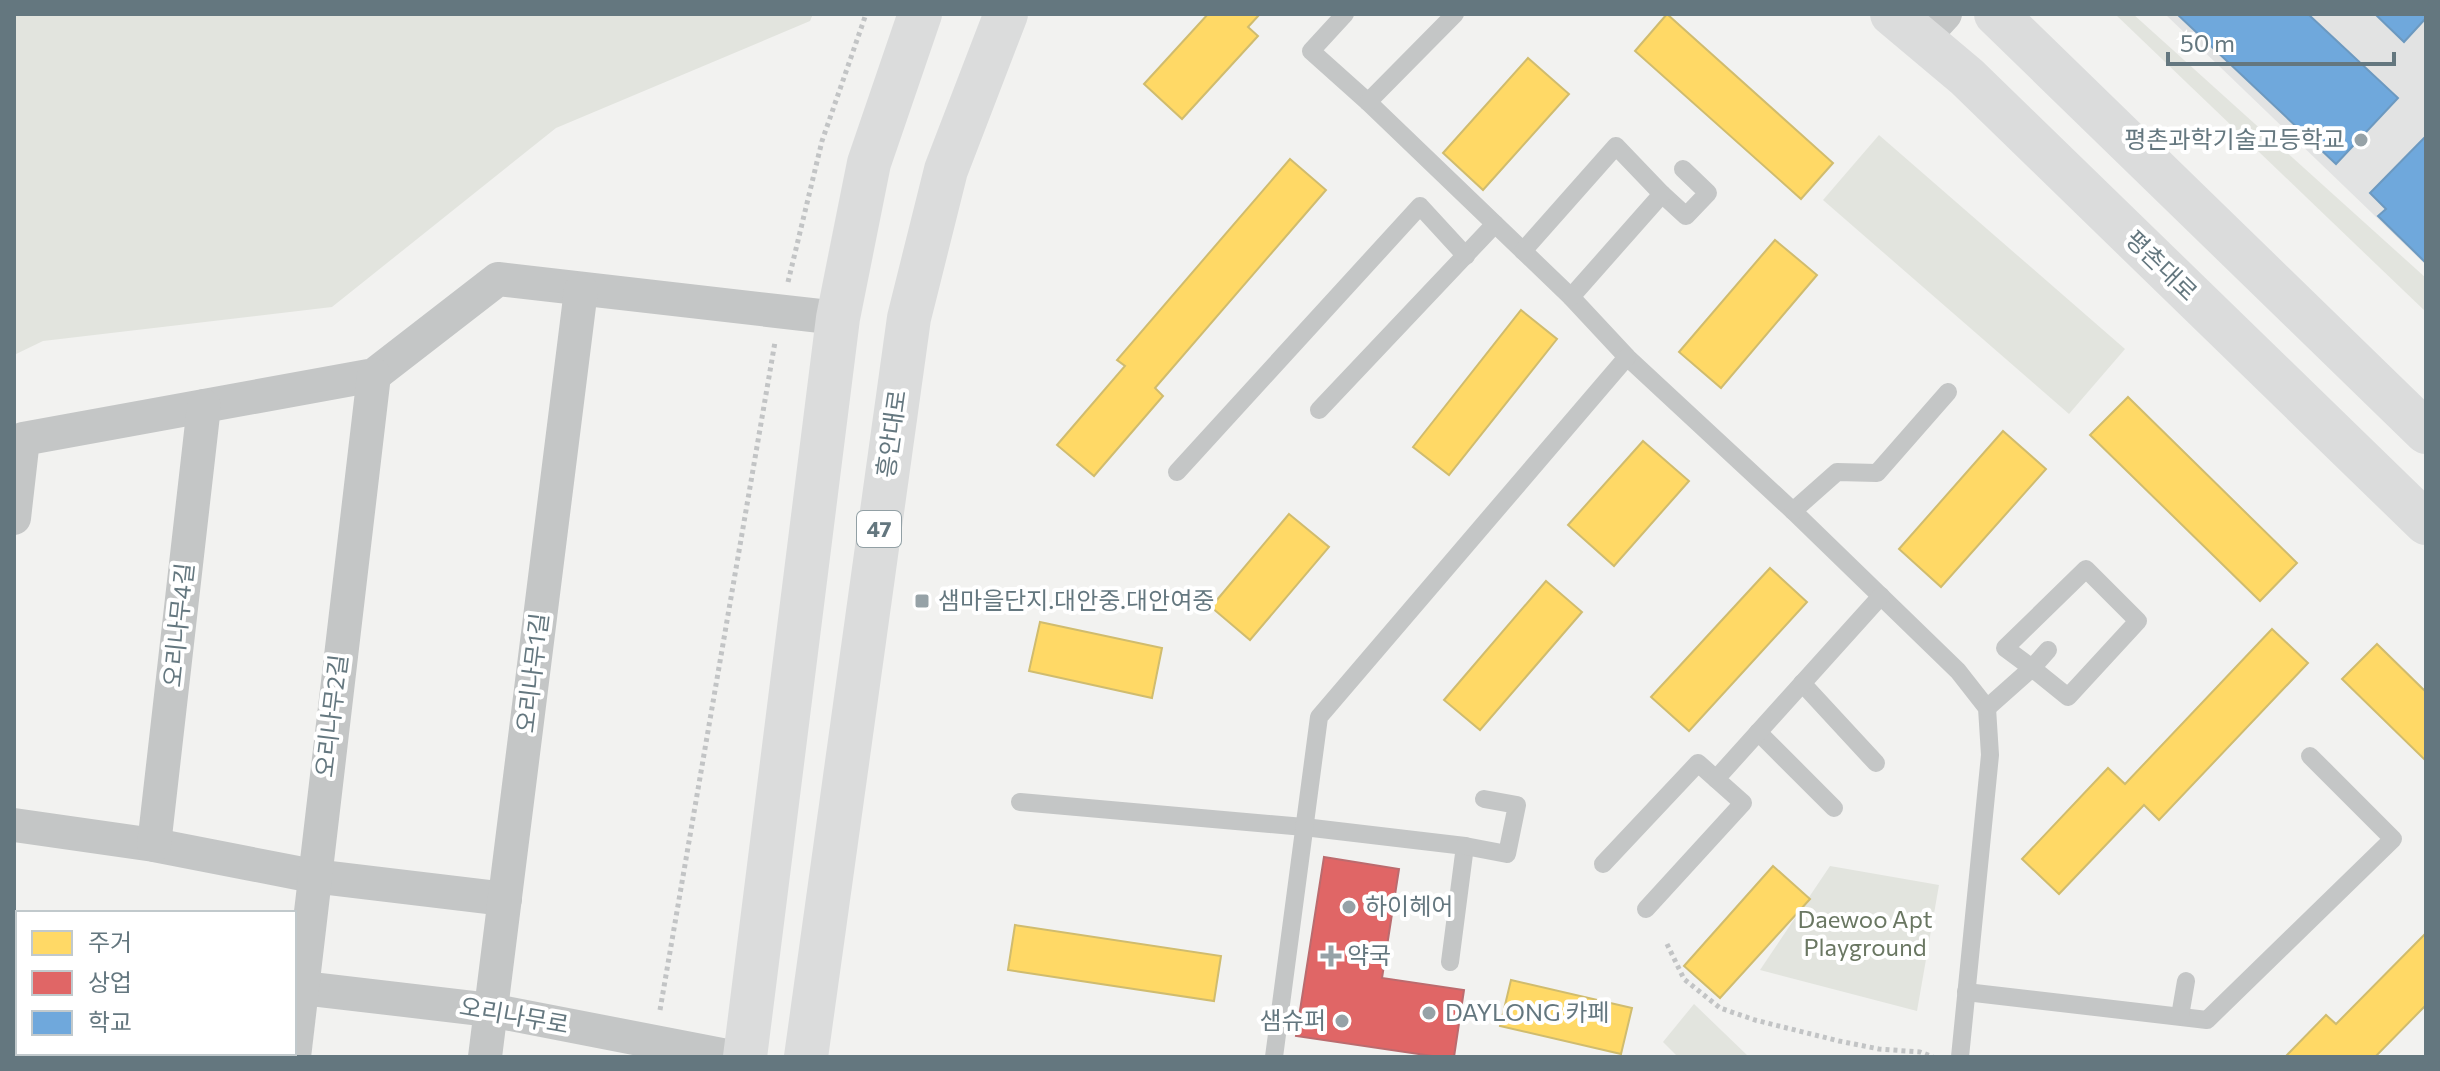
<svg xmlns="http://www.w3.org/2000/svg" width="2440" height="1071" viewBox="0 0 2440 1071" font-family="Commissioner,'Noto Sans KR',sans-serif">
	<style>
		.built { fill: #e2e3e3 }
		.green { fill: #e2e4de }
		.homes { fill: #ffd966; stroke: #d0bc6e; stroke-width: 2 }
		.shops { fill: #e06666; stroke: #bb6b6e; stroke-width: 2 }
		.schools { fill: #6fa8dc; stroke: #6c99c0; stroke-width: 2 }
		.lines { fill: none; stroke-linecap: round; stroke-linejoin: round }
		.path { stroke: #c2c4c5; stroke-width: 5; stroke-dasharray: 4 4; stroke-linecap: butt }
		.lane { stroke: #c4c6c6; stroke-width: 18 }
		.street { stroke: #c4c6c6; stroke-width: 34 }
		.secondary { stroke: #dbdcdc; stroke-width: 44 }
		.primary { stroke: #dbdcdc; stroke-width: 44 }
		.poi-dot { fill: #96a2a7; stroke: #fff; stroke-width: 3 }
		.labels { text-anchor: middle; stroke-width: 8; stroke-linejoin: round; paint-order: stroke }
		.shield { fill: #fff; stroke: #92a0a5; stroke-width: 2 }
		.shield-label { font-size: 22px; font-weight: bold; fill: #64777f }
		.poi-label { font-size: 24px; fill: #64777f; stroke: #fff; text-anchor: start }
		.street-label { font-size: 24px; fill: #64777f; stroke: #fff }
		.park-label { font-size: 24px; fill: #6a7762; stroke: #fff }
	</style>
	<rect width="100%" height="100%" fill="#f2f2f0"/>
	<!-- built -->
	<path class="built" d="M 2165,14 L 2426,14 L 2426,265 Z"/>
	<!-- green -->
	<g class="green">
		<path d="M 14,14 L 813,14 L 810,21 L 556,128 L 332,307 L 43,341 L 14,355 Z"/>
		<path d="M 2115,14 L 2133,14 L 2426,278 L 2426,312 Z"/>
		<path d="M 1879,135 L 2125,349 L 2069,414 L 1823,200 Z"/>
		<path d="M 1830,866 L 1939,885 L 1917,1011 L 1760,970 Z"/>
		<path d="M 1694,1004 L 1749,1057 L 1678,1057 L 1663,1042 Z"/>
	</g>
	<!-- homes -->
	<g class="homes">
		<path d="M 1208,14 L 1260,14 L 1248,27 L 1258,36 L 1182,119 L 1144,84 Z"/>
		<path d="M 1667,14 L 1833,163 L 1801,199 L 1635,51 Z"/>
		<path d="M 1528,58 L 1569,94 L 1483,190 L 1443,153 Z"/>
		<path d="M 1290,159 L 1326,190 L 1155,388 L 1163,396 L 1094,476 L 1057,445 L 1125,366 L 1117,360 Z"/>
		<path d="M 1775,240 L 1817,275 L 1721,388 L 1679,352 Z"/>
		<path d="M 1521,310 L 1557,339 L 1449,475 L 1413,447 Z"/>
		<path d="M 2128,397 L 2297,563 L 2260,601 L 2090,435 Z"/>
		<path d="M 2003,431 L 2046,469 L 1941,587 L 1899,549 Z"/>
		<path d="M 1643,441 L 1689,481 L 1614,566 L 1568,525 Z"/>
		<path d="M 1289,514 L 1329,547 L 1250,640 L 1211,607 Z"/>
		<path d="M 1770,568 L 1807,602 L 1689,731 L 1651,697 Z"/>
		<path d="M 1546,581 L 1582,612 L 1480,730 L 1444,700 Z"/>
		<path d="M 1040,622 L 1162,648 L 1152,698 L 1029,671 Z"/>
		<path d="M 2272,629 L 2308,663 L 2159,820 L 2144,805 L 2059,894 L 2022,859 L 2108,768 L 2125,784 Z"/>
		<path d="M 2377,644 L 2426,692 L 2426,761 L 2342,679 Z"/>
		<path d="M 1773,866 L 1810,899 L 1720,998 L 1684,966 Z"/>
		<path d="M 1015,925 L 1221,956 L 1214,1001 L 1008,970 Z"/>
		<path d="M 2426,933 L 2426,1005 L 2375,1057 L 2285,1057 L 2326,1015 L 2336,1024 Z"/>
		<path d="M 1511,980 L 1632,1008 L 1621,1054 L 1500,1026 Z"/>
	</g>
	<!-- shops -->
	<path class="shops" d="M 1324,857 L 1399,869 L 1382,978 L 1464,990 L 1454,1057 L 1439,1057 L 1296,1036 Z"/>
	<!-- schools -->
	<g class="schools">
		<path d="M 2177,14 L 2308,14 L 2398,98 L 2336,164 Z"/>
		<path d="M 2375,14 L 2426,14 L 2426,18 L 2404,42 Z"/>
		<path d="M 2425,137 L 2426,137 L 2426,263 L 2378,216 L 2386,209 L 2370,193 Z"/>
	</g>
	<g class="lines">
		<!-- path -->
		<g class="path">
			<path d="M 788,282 L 822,141 L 866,14"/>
			<path d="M 1667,944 L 1684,979 L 1720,1008 L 1755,1020 L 1839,1041 L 1879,1049 L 1920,1052 L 1933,1057"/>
			<path d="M 660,1010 L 775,342"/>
		</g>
		<!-- lane -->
		<g class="lane">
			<path d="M 1345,14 L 1311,51 L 1368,102 L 1571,297 L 1627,357 L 1793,511 L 1958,671 L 1987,708 L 1990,755 L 1960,1057"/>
			<path d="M 1368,102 L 1455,14"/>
			<path d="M 1662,194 L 1686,216 L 1708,193 L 1683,169"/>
			<path d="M 1523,251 L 1616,146 L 1662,194 L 1571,297"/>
			<path d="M 1319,410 L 1495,224"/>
			<path d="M 1177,472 L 1420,206 L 1466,256"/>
			<path d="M 1793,511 L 1837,472 L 1877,473 L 1948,392"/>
			<path d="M 1802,683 L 1876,763"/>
			<path d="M 1987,708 L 2032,668 L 2068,697 L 2138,621 L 2086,569 L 2005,648 L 2032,668 L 2048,650"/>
			<path d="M 1758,732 L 1834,808"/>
			<path d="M 1020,802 L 1304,827 L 1465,846 L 1450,962"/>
			<path d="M 1465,846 L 1507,854 L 1517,805 L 1484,799"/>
			<path d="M 1603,864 L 1698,763 L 1716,779"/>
			<path d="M 1646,909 L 1743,803 L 1716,779 L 1881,596"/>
			<path d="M 1966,992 L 2207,1020 L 2393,839 L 2310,756"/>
			<path d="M 2180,1016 L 2186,981"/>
			<path d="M 1274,1057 L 1319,717 L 1627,357"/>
		</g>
		<!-- street -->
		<g class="street">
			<path d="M 1922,39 L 1945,14"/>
			<path d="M 14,518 L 23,439 L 374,375 L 498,279 L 838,318"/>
			<path d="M 14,825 L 154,845 L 313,876 L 505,899"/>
			<path d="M 154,845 L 204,406"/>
			<path d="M 14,954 L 18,954"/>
			<path d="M 294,987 L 490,1010 L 732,1057"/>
			<path d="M 294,1057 L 374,375"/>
			<path d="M 485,1057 L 581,290"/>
		</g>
		<!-- secondary -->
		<g class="secondary">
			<path d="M 1892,14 L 1967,77 L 2426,523"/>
			<path d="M 1996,14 L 2426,432"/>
		</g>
		<!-- primary -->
		<g class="primary">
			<path d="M 745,1057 L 838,318 L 869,163 L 920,14"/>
			<path d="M 806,1057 L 909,318 L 946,170 L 1006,14"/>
		</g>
	</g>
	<!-- markers -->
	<g class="poi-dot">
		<circle cx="2361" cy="140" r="8"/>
		<rect x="914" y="593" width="16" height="16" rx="4"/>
		<circle cx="1349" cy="907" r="8"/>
		<path d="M1327 944h8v8h8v8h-8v8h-8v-8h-8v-8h8z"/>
		<circle cx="1429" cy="1013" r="8"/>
		<circle cx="1342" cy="1021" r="8"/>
	</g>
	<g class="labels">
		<!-- shield labels -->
		<rect class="shield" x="857" y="511" width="44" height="36" rx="6"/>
		<g class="shield-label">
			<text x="879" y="537">47</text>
		</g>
		<!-- poi labels -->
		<g class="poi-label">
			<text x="2345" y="148" text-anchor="end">평촌과학기술고등학교</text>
			<text x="938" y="609">샘마을단지.대안중.대안여중</text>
			<text x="1365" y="915">하이헤어</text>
			<text x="1347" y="964">약국</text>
			<text x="1445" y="1021">DAYLONG 카페</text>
			<text x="1326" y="1029" text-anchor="end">샘슈퍼</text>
		</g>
		<!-- street labels -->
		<g class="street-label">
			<text transform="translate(2161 266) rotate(44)" y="8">평촌대로</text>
			<text transform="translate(892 434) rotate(-82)" y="8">흥안대로</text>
			<text transform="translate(179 625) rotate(-84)" y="8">오리나무4길</text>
			<text transform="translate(533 673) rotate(-83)" y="8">오리나무1길</text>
			<text transform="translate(332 716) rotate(-83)" y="8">오리나무2길</text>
			<text transform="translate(514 1016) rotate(10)" y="8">오리나무로</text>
		</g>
		<!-- park labels -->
		<g class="park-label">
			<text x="1865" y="928">Daewoo Apt<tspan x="1865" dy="28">Playground</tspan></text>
		</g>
	</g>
	<!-- border -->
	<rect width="2440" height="1071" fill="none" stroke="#64777f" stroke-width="32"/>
	<!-- legend -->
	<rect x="16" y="911" width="280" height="144" fill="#ffffff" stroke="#c1c9cc" stroke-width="2"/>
	<rect x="32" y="931" width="40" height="24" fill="#ffd966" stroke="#c1c9cc" stroke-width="2"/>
	<text x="88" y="951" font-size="24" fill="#64777f">주거</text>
	<rect x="32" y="971" width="40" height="24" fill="#e06666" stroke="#c1c9cc" stroke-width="2"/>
	<text x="88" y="991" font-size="24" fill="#64777f">상업</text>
	<rect x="32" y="1011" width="40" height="24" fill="#6fa8dc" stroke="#c1c9cc" stroke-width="2"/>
	<text x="88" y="1031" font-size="24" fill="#64777f">학교</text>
	<!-- scale -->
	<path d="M2168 52v12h226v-12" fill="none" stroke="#64777f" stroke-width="4"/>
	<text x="2180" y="52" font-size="24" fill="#64777f" stroke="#ffffff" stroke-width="6" paint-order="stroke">50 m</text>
</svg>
